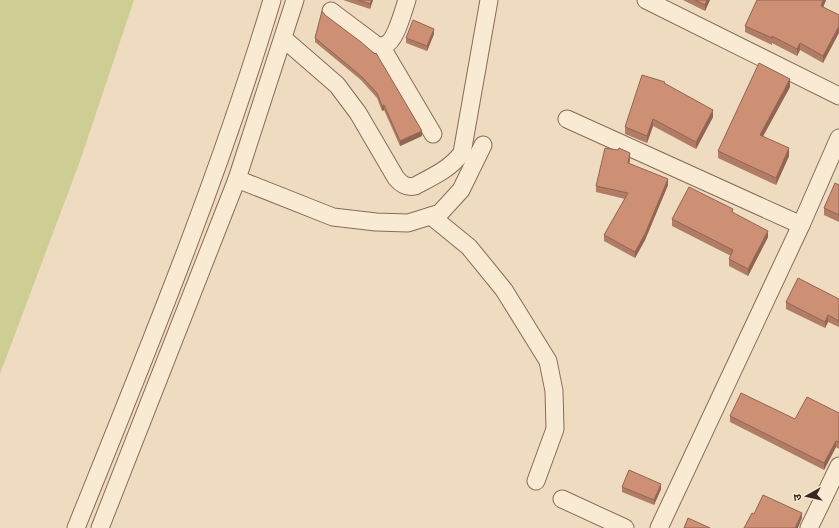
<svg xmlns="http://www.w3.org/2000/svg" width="839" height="528" viewBox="0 0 839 528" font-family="'Playfair Display','Noto Sans Devanagari',serif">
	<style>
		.green { fill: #cdcd94 }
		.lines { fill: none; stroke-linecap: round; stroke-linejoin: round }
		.street-casing { stroke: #886c58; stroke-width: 19 }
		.street { stroke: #f9ead4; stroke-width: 17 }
		.wall { fill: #b17c65 }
		.shaded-wall { fill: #906552 }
		.building { fill: #ce9075; stroke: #906552 }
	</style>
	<rect width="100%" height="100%" fill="#efdcc0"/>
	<!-- green -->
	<path class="green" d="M 0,0 L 134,0 L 80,161 L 0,374 Z"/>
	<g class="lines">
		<!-- street casing -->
		<g class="street-casing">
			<g id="street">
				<path d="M 646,0 L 839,96"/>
				<path d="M 331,11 L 375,44 C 379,46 381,47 385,45 C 396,41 403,11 407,0"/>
				<path d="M 284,39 L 337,85 L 358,113 L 396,178 C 401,184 406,188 415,186 C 432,177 450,169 462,153 L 489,0"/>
				<path d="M 381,46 L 433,134"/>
				<path d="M 567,119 L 801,225"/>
				<path d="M 237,179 L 333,217 L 376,222 L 408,223 L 440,213 L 461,190 L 483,145"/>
				<path d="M 431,216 L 469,247 L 504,290 L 548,361 L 554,391 L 555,429 L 536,481"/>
				<path d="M 562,499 L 625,528"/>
				<path d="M 76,528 C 146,354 218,180 272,0"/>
				<path d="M 100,528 L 237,179 L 295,0"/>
				<path d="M 659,528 L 801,225 L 839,138"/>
				<path d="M 809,528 L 839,466"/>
			</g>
		</g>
		<!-- street -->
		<use href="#street" class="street"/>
	</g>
	<!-- wall -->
	<g class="wall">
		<path d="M 343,0 L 373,0 L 370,9 Z"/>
		<path d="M 683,0 L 710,0 L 705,11 Z"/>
		<path d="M 757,0 L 826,0 L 823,7 L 839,15 L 823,63 L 800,50 L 797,56 L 772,43 L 772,45 L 745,32 L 745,26 Z"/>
		<path d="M 322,11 L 422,136 L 400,146 L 384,110 L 382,111 L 377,98 L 361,80 L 315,42 L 315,38 Z"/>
		<path d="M 434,34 L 427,51 L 406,43 L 406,38 Z"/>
		<path d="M 665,84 L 713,117 L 696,149 L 653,126 L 647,143 L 625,134 L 625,127 Z"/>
		<path d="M 790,87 L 763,136 L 789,156 L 776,185 L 718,158 L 718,151 Z"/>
		<path d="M 630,159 L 629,164 L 668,185 L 645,240 L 635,258 L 604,241 L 604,235 L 625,199 L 596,192 L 596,186 Z"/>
		<path d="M 839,185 L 839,222 L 824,215 L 824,208 Z"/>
		<path d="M 733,213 L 768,237 L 748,276 L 729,266 L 729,259 L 731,256 L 672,226 L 672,219 Z"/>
		<path d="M 839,299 L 839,327 L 828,322 L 825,328 L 786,309 L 786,302 Z"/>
		<path d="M 839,413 L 839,449 L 836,447 L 824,470 L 730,422 L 730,416 L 795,419 Z"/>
		<path d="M 622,487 L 661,489 L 654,505 L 622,492 Z"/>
	</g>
	<!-- shaded-wall -->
	<g class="shaded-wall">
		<path d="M 372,0 L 373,0 L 370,9 L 370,4 Z"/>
		<path d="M 707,0 L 710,0 L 705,11 L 705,5 Z"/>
		<path d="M 823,0 L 826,0 L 821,13 L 821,6 Z"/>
		<path d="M 839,26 L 839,33 L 823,63 L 823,56 Z"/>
		<path d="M 434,29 L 434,34 L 427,51 L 427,46 Z"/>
		<path d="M 800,43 L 800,50 L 797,56 L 797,49 Z"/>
		<path d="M 790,79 L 790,87 L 760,142 L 760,135 Z"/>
		<path d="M 384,105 L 384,110 L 382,111 L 382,106 Z"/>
		<path d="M 713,110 L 713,117 L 696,149 L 696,142 Z"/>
		<path d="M 653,119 L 653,126 L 647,143 L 647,136 Z"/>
		<path d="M 422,131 L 422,136 L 400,146 L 400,141 Z"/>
		<path d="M 789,148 L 789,156 L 776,185 L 776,178 Z"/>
		<path d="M 630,153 L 630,159 L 628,169 L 628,163 Z"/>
		<path d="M 668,179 L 668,185 L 645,240 L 635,258 L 635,252 Z"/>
		<path d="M 768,231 L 768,237 L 748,276 L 748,269 Z"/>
		<path d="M 828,315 L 828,322 L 825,328 L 825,322 Z"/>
		<path d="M 836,441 L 836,447 L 824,470 L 824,463 Z"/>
		<path d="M 661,484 L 661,489 L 654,505 L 654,500 Z"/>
		<path d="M 802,513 L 802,518 L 798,528 L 795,528 Z"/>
	</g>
	<!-- building -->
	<g class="building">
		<path d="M 358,0 L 372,0 L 370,4 Z"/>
		<path d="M 695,0 L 707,0 L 705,5 Z"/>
		<path d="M 757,0 L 823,0 L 821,6 L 839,15 L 839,26 L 823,56 L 800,43 L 797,49 L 772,36 L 772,38 L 745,26 Z"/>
		<path d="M 322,11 L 325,15 L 361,42 L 375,54 L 376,53 L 422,131 L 400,141 L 384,105 L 382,106 L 377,93 L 361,76 L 315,38 Z"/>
		<path d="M 413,20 L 434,29 L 427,46 L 406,38 Z"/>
		<path d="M 759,63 L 790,79 L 760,135 L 789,148 L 776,178 L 718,151 Z"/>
		<path d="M 642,75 L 665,82 L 664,83 L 713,110 L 696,142 L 653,119 L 647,136 L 625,127 Z"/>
		<path d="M 605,148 L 618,150 L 619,148 L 630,153 L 628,163 L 668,179 L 645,234 L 635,252 L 604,235 L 628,193 L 596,186 Z"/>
		<path d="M 835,183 L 839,185 L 839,215 L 824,208 Z"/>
		<path d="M 689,187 L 733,209 L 732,212 L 768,231 L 748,269 L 729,259 L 733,250 L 672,219 Z"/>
		<path d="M 798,278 L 839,299 L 839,321 L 828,315 L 825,322 L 786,302 Z"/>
		<path d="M 741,393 L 795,419 L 807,397 L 839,413 L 839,442 L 836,441 L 824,463 L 730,416 Z"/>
		<path d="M 629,470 L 661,484 L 654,500 L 622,487 Z"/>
		<path d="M 763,495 L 802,513 L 795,528 L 744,528 L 752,513 L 754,514 Z"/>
		<path d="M 688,518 L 710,528 L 684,528 Z"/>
	</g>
	<!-- north arrow -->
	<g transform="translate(807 496) rotate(262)" stroke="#f6e7d0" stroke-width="3" paint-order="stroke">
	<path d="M0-3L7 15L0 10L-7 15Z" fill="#37271d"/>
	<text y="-6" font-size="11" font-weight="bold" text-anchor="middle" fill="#37271d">उ</text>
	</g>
</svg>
